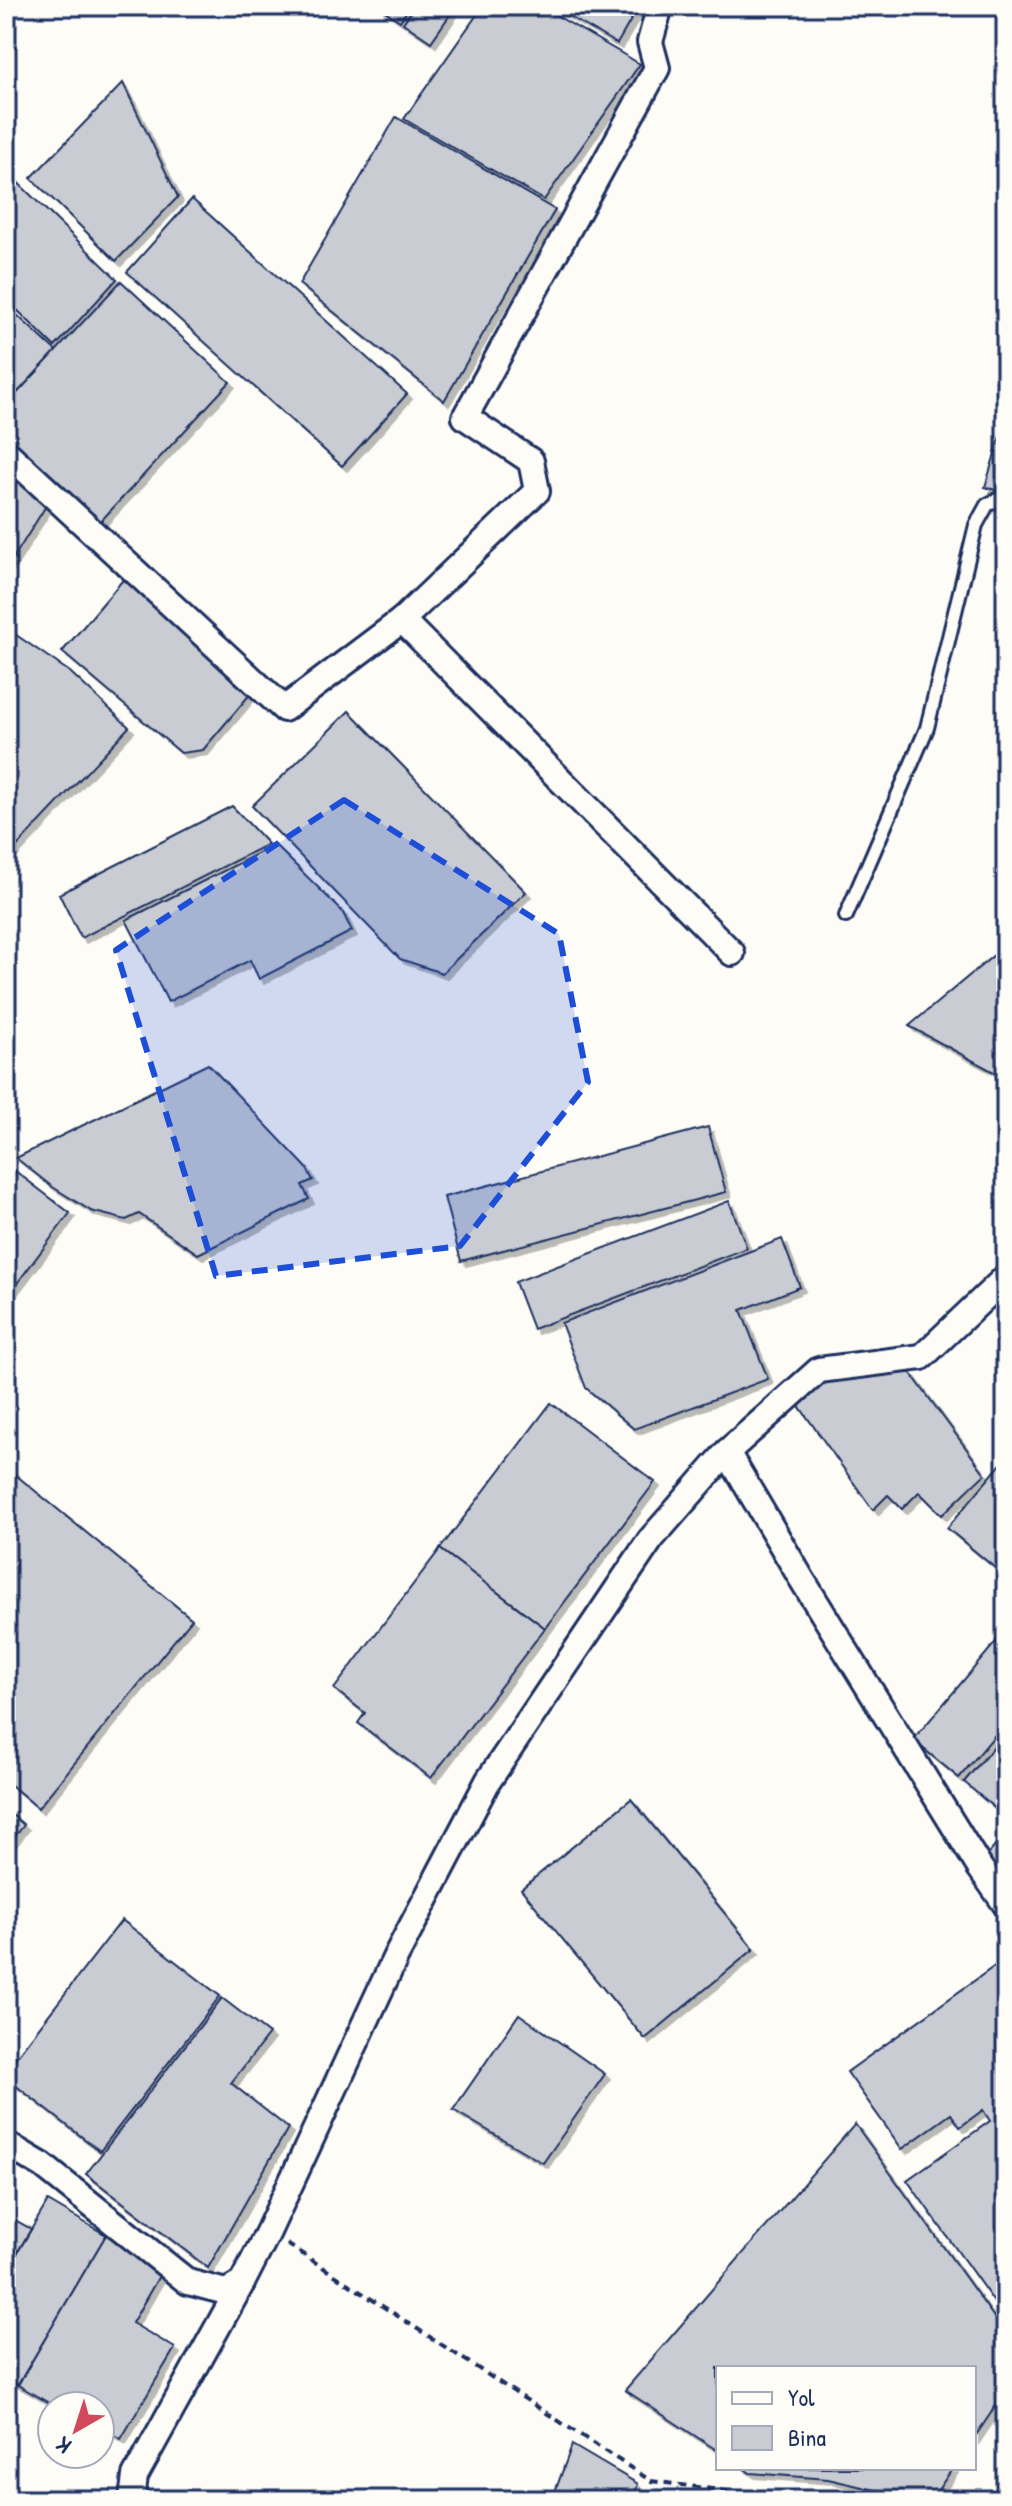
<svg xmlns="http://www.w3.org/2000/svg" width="1012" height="2506" viewBox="0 0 1012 2506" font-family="'Patrick Hand',sans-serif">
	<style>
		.building { fill: #c9ccd3; stroke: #1b2f5e; stroke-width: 2; filter: url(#shadow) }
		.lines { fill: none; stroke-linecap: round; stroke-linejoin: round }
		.lane-casing { stroke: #1b2f5e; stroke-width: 18 }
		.street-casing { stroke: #1b2f5e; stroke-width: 30 }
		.path { stroke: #1b2f5e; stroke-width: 4; stroke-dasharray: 8 6; stroke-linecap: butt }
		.lane { stroke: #fdfcf7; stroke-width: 12 }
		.street { stroke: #fdfcf7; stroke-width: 24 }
		.marked { fill: #1d4ed8; fill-opacity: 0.2; stroke: #1d4ed8; stroke-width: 6; stroke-dasharray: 16 10; stroke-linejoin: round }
	</style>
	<defs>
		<filter id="shadow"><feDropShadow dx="5" dy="5" stdDeviation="0" flood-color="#0004"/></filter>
	</defs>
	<rect width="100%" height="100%" fill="#fdfcf7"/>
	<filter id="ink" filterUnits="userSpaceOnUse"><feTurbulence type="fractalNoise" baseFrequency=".0125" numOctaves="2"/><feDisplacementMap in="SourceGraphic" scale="16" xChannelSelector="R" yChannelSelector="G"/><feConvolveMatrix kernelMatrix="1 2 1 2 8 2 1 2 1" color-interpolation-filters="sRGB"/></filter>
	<g filter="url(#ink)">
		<!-- building -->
		<g class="building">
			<path d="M 378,6 L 410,6 L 400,21 Z"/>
			<path d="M 415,6 L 456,6 L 431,42 L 403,23 Z"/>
			<path d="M 483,6 L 540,6 L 640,64 L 544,200 L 404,119 Z"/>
			<path d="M 551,6 L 639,6 L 617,44 Z"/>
			<path d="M 123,83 L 178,197 L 116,261 L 31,178 Z"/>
			<path d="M 396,117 L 555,210 L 444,401 L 299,284 Z"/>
			<path d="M 6,171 L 117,279 L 55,347 L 6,299 Z"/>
			<path d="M 192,199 L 407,394 L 342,466 L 127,272 Z"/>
			<path d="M 121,281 L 230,382 L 99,523 L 6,437 L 6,405 Z"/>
			<path d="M 6,305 L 56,351 L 6,405 Z"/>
			<path d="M 1006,417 L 1006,493 L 985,487 Z"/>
			<path d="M 21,477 L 49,501 L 6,570 L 6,494 Z"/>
			<path d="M 127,575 L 257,686 L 203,750 L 181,753 L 62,652 Z"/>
			<path d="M 6,628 L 70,672 L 129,727 L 6,858 Z"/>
			<path d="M 349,711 L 526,892 L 442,973 L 400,959 L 252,806 Z"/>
			<path d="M 232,806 L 268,844 L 81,938 L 59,894 Z"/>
			<path d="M 275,845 L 342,911 L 352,931 L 259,979 L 250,960 L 168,1002 L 126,920 Z"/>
			<path d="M 1006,945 L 1006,1075 L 1003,1077 L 909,1026 Z"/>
			<path d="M 208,1064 L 306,1167 L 313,1180 L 302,1185 L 309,1199 L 198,1254 L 139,1214 L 126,1220 L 91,1211 L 51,1186 L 16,1158 Z"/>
			<path d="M 708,1127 L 726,1192 L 461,1261 L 444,1197 Z"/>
			<path d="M 6,1164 L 70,1213 L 6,1298 Z"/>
			<path d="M 729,1201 L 747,1248 L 533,1329 L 515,1282 Z"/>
			<path d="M 782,1239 L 800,1287 L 741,1310 L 768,1379 L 634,1429 L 586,1388 L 561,1323 Z"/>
			<path d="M 907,1368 L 985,1474 L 942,1515 L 919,1492 L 902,1509 L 888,1495 L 873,1510 L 797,1403 L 828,1373 Z"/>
			<path d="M 551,1403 L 655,1482 L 545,1628 L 440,1549 Z"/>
			<path d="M 1006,1458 L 1006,1577 L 947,1528 Z"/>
			<path d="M 6,1467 L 192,1619 L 38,1808 L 6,1781 Z"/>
			<path d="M 440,1549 L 545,1628 L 431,1778 L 358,1723 L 365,1713 L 334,1689 Z"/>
			<path d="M 1006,1630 L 1006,1722 L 959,1778 L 913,1740 Z"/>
			<path d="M 1006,1732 L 1006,1818 L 964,1782 Z"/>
			<path d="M 631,1799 L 754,1949 L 645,2039 L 521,1889 Z"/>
			<path d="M 6,1810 L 24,1825 L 6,1848 Z"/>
			<path d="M 1006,1833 L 1006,1875 L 985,1858 Z"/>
			<path d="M 122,1920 L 220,1996 L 100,2151 L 6,2078 L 6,2070 Z"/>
			<path d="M 1006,1958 L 1006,2319 L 907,2180 L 990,2121 L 983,2110 L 960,2127 L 951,2114 L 902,2149 L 847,2072 Z"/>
			<path d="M 222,1998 L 269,2034 L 231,2083 L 288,2128 L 208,2268 L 86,2174 Z"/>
			<path d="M 519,2014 L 605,2074 L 543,2163 L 453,2110 Z"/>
			<path d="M 855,2124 L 1006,2334 L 1006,2391 L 974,2438 L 974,2368 L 718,2368 L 718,2451 L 625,2390 Z"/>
			<path d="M 48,2201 L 106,2235 L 18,2385 L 6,2379 L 6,2272 Z"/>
			<path d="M 6,2215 L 31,2229 L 6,2272 Z"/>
			<path d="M 106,2235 L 163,2269 L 132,2323 L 175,2348 L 121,2439 L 100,2427 L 100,2406 L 54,2406 L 18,2385 Z"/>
			<path d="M 572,2445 L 638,2484 L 632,2500 L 552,2500 Z"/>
			<path d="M 743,2468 L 953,2468 L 931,2500 L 918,2500 L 828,2479 L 750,2473 Z"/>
		</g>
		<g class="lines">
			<!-- lane casing -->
			<g class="lane-casing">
				<path id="lane" d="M 846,916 L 927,728 L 976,525 L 987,505 L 999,499 L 1006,502"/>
			</g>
			<!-- street casing -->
			<g class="street-casing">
				<g id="street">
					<path d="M 6,452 L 284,709 L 402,620 L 732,953"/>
					<path d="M 402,620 L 537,491 L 531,461 L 465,417 L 657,68 L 650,42 L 660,6"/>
					<path d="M 1006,1277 L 922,1357 L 819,1370 L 727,1452 L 801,1578 L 980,1868 L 1006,1905"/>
					<path d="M 6,2144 L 43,2166 L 188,2282 L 226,2292 L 242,2283 L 268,2232 L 396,1956 L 488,1781 L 651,1539 L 727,1452"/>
					<path d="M 132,2500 L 135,2476 L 242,2283"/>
				</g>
			</g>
			<!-- path -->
			<path class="path" d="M 287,2244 L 651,2481 L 795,2500"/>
			<!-- lane -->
			<use href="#lane" class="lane"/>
			<!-- street -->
			<use href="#street" class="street"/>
		</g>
	</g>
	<!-- marked area -->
	<path class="marked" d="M 344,800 L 559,934 L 588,1082 L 460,1246 L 216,1276 L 116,950 Z"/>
	<!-- margin -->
	<rect width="1012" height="2506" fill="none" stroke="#fdfcf7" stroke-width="32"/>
	<rect x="16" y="16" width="980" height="2474" fill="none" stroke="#1b2f5e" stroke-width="3" filter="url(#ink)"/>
	<!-- legend -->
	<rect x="716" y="2366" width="260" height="104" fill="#fdfcf7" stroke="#a3aaba" stroke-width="2"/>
	<rect x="732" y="2392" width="40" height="12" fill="#fdfcf7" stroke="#a3aaba" stroke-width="2"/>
	<text x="788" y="2406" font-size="24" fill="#1b2f5e">Yol</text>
	<rect x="732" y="2426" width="40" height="24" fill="#c9ccd3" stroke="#a3aaba" stroke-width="2"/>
	<text x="788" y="2446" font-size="24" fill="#1b2f5e">Bina</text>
	<!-- north arrow -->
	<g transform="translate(76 2430) rotate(219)"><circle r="38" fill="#fdfcf7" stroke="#a3aaba" stroke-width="2"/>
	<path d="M0-6L14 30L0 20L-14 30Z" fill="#d1495b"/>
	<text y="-12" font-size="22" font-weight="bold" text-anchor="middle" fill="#1b2f5e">K</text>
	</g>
</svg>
